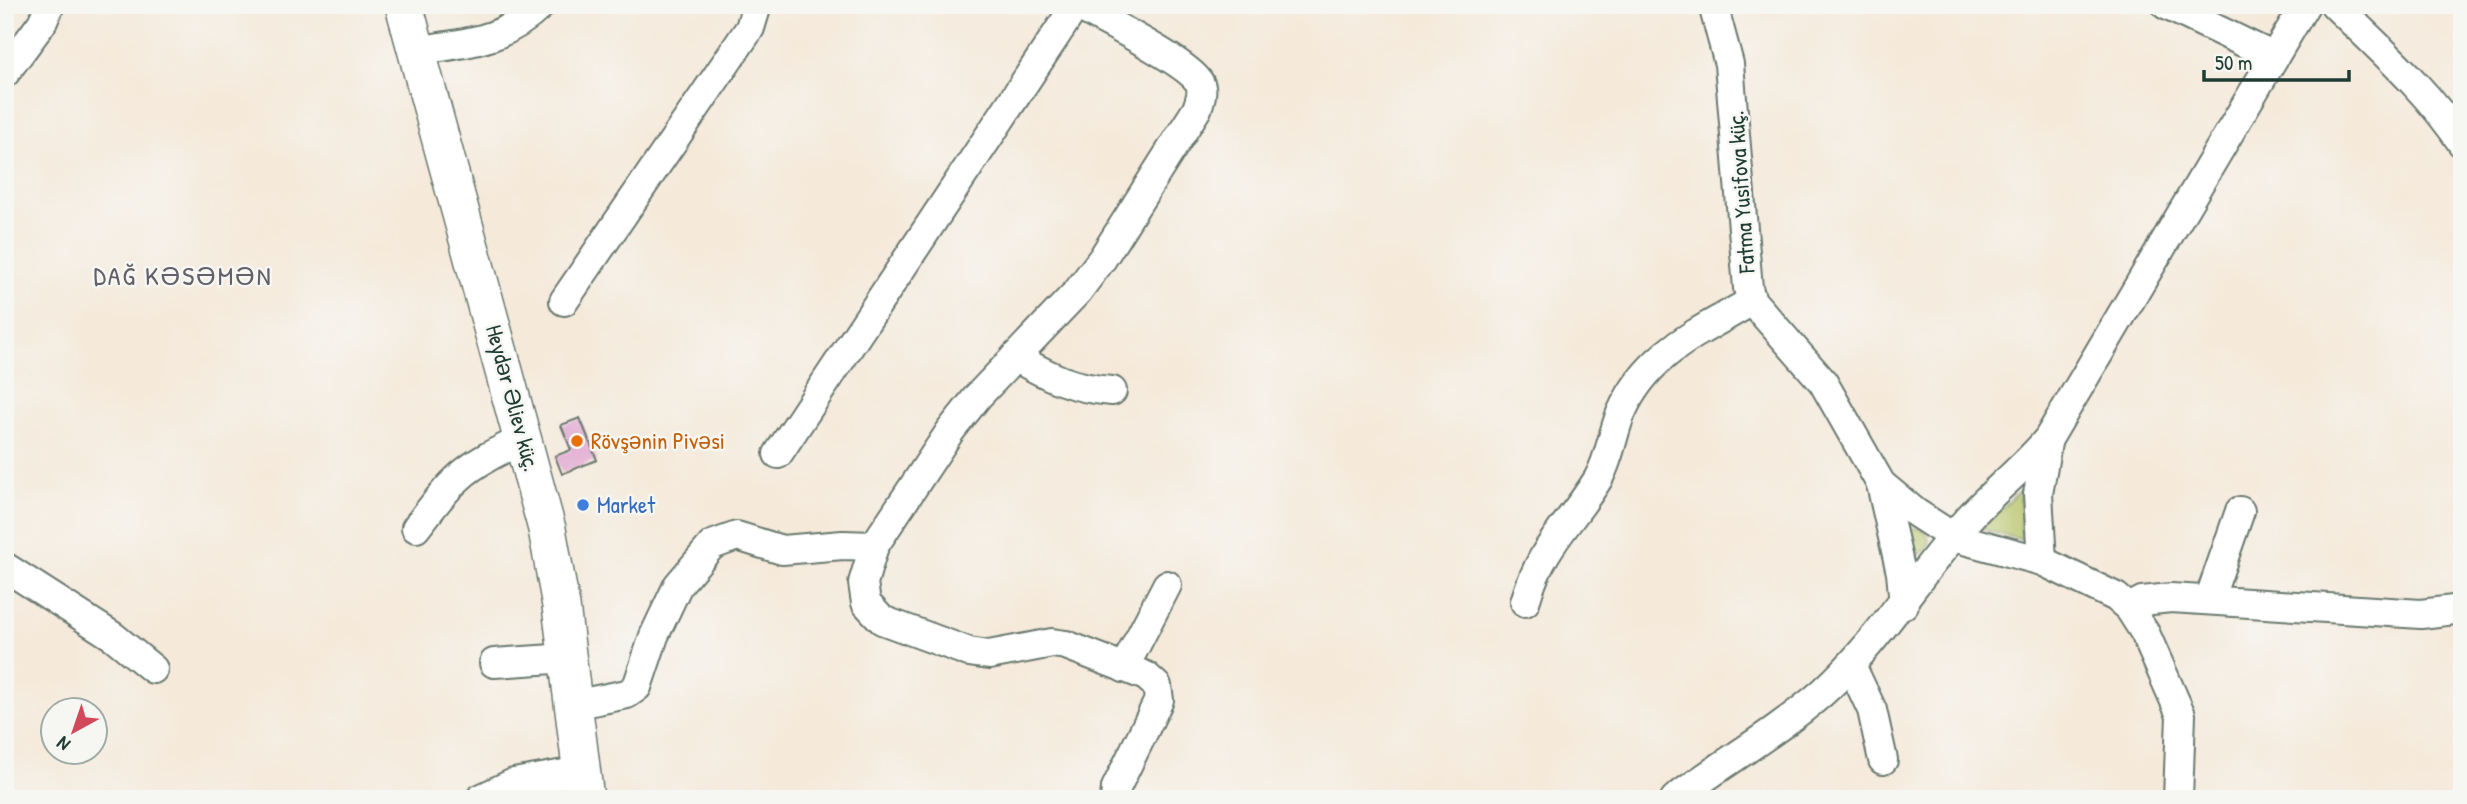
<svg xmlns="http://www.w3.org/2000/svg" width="2467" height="804" viewBox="0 0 2467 804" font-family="'Patrick Hand',sans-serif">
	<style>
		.green { fill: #b5c162; stroke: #6a7f4b; stroke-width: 2 }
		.building { fill: #e0a1ce }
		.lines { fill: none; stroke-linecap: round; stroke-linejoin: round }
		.minor-casing { stroke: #6a796e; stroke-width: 32 }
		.major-casing { stroke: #6a796e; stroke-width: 40 }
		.minor { stroke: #fff; stroke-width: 28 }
		.major { stroke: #fff; stroke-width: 37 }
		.food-dot { fill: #e8710a; stroke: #f6f6f2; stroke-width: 2.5 }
		.shop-dot { fill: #3f7fe0; stroke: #f6f6f2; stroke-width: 2.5 }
		.labels { text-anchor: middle; stroke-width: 5; stroke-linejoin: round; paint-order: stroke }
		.street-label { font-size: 23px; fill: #1f3d34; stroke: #f6f6f2 }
		.food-label { font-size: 23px; fill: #c56008; stroke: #f6f6f2; text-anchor: start }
		.shop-label { font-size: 23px; fill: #366cbe; stroke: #f6f6f2; text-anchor: start }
		.quarter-label { font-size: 26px; letter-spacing: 2px; fill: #63606a; stroke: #f6f6f2 }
	</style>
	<rect width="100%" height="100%" fill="#f6f6f2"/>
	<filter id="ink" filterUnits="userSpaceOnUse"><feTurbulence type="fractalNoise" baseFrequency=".0143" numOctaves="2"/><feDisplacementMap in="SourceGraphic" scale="14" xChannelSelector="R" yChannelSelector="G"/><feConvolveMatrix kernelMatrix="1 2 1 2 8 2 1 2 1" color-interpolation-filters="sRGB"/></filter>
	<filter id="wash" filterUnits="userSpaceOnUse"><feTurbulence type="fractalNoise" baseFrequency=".00686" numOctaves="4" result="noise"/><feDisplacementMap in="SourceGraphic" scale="28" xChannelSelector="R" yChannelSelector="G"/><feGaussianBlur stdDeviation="1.57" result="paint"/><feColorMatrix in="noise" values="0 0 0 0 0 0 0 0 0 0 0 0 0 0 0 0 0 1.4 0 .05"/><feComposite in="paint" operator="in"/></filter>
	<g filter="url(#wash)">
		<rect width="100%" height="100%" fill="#f5e9da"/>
		<!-- green -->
		<g class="green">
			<path d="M 2020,491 L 2022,540 L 1980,529 Z"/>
			<circle cx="1916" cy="541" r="13"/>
		</g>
		<g id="blocks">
			<!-- building -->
			<path class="building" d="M 580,418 L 597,460 L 562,474 L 555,456 L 571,450 L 561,425 Z"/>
		</g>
	</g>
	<g filter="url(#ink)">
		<use href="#blocks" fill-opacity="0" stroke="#6a796e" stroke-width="2"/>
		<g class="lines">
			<!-- minor casing -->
			<g class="minor-casing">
				<g id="minor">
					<path d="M 1077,5 C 1102,20 1186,61 1199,82 C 1204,90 1200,100 1197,109 L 1102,259 L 1078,291 L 978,396 L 951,430 L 874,546 L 863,583 L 866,603 L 882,620 L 969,652 L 989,655 L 1052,643 L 1066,645 L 1146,676 L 1157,686 L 1159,700 L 1116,788 L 1115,799"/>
					<path d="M 1713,5 L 1729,64 L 1748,288 L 1752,301 L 1823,382 L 1881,484 L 1916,513 L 1953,537 L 2042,561 L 2116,597 L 2129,608 L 2145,633 L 2181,715 L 2178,799"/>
					<path d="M 2166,5 L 2274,57"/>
					<path d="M 2335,5 C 2380,49 2427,90 2462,143"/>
					<path d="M 416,51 C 467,42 501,43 541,5"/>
					<path d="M 5,73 L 42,23 L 50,5"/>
					<path d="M 564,301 L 750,28 L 757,5"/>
					<path d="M 1015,357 C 1050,377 1071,388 1112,391"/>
					<path d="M 778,454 L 1076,5"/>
					<path d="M 1881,484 L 1901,573 L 1904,604"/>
					<path d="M 416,528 C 455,477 464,466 524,439"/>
					<path d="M 2042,561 L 2038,494 L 2047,443"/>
					<path d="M 5,567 L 114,637 L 153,669"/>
					<path d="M 2209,600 L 2240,511"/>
					<path d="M 1525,602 C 1542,544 1569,526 1598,479 C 1610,458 1612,435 1621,413 C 1648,352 1698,333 1752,301"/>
					<path d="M 2129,608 L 2142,601 L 2171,598 L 2421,614 L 2462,609"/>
					<path d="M 494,663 L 568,658"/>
					<path d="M 1851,665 L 1872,710 L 1883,760"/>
					<path d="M 1124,668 L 1167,585"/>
					<path d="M 573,705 L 627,694 L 637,687 L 654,636 L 678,585 L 712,545 L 737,536 L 782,550 L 843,545 L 874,546"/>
					<path d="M 480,799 L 514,783 L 581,771"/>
					<path d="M 1675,799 C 1723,763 1777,732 1822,693 C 1881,640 1917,575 1969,518 C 1994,490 2024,468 2048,439 L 2305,5"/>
				</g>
			</g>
			<!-- major casing -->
			<g class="major-casing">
				<path id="major" d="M 404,5 L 547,529 L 561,606 L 585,799"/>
			</g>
			<!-- minor -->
			<use href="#minor" class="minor"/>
			<!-- major -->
			<use href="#major" class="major"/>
		</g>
	</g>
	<!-- markers -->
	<circle class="food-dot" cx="577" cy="441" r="7"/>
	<circle class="shop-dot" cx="583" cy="505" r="7"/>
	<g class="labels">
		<!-- street labels -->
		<g class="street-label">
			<text transform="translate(1741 192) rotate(-94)" y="8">Fatma Yusifova küç.</text>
			<text transform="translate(513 398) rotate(75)" y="8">Heydər Əliev küç.</text>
		</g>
		<!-- food labels -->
		<g class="food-label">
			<text x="591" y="449">Rövşənin Pivəsi</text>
		</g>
		<!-- shop labels -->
		<g class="shop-label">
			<text x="597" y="513">Market</text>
		</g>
		<!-- quarter labels -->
		<g class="quarter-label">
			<text x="183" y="285">DAĞ KƏSƏMƏN</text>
		</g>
	</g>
	<!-- margin -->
	<rect width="2467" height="804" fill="none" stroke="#f6f6f2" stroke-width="28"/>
	<!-- north arrow -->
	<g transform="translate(74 731) rotate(220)"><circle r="33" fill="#f6f6f2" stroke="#a0aca6" stroke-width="2"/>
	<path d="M0-5L12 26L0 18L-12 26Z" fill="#d1495b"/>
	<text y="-10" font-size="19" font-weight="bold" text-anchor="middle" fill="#1f3d34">N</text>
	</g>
	<!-- scale -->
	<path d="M2204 70v10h145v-10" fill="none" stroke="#1f3d34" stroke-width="3.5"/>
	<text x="2215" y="70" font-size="21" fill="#1f3d34" stroke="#f6f6f2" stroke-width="5" paint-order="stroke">50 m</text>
</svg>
